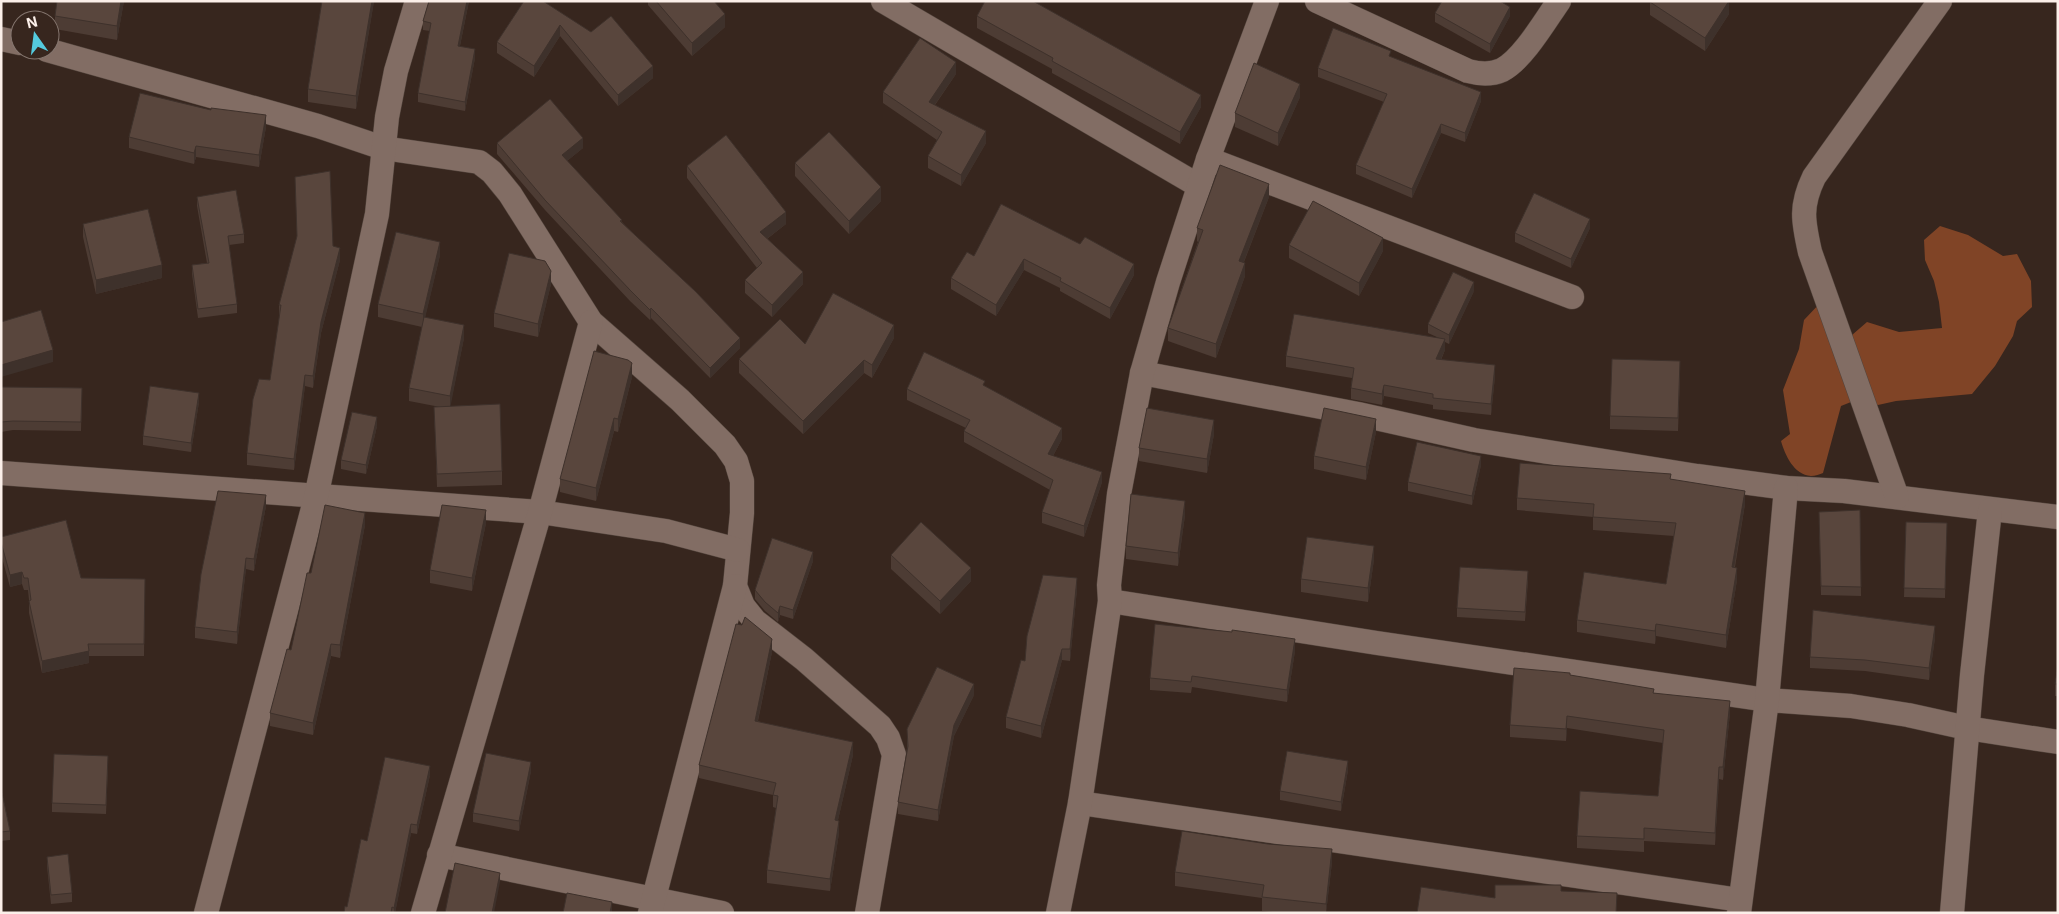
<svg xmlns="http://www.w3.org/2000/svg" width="2059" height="914" viewBox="0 0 2059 914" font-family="Inter,sans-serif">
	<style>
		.forest { fill: #804426 }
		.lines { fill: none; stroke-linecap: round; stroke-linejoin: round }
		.minor-casing { stroke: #53453d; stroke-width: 25 }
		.minor { stroke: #826d64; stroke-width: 24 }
		.wall { fill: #4d3c34 }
		.shaded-wall { fill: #3e312b }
		.building { fill: #59463d; stroke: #3e312b }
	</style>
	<rect width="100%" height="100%" fill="#37261e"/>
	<!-- forest -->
	<path class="forest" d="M 1940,226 L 1968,235 L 2003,256 L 2017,254 L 2031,281 L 2032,307 L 2017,321 L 2013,336 L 1995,366 L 1972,394 L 1896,401 L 1878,405 L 1856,400 L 1841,406 L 1823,473 C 1820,474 1815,476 1811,476 C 1794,475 1785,455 1781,441 L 1790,434 L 1783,390 L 1799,349 L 1804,320 L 1822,301 L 1852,335 L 1867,322 L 1899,332 L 1942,328 L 1939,302 L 1934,281 L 1925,260 L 1924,240 Z"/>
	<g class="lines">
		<!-- minor casing -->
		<g class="minor-casing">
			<g id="minor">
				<path d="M 883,1 L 1199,186"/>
				<path d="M 1317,1 L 1468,71 C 1479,74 1491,75 1502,70 C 1523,59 1545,21 1559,1"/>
				<path d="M 1,39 L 20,43"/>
				<path d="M 47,50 L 318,126 L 383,148 L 479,162 L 492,172 L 510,194 L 591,322 L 680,400 L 725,445 L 736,461 L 742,481 L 742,513 L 735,586 L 743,606 L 755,621 L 804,659 L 880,726 L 888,738 L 894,755 L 867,913"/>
				<path d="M 1208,159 L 1572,297"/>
				<path d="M 1142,373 L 1358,414 L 1474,440 L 1697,476 L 1786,488 L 1844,491 L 2058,517"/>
				<path d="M 1,473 L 540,512 L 666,531 L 738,550"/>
				<path d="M 1897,497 L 1810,252 C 1803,221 1800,206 1814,177 L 1940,1"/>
				<path d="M 1110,601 L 1377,643 L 1767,700 L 1851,706 L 1908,715 L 1967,728 L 2058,742"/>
				<path d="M 1080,803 L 1740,900"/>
				<path d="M 439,855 L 722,913"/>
				<path d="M 206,913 L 316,497 L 377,214 L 387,117 L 396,71 L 417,1"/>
				<path d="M 423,913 L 540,512 L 591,322"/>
				<path d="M 650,913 L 735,586"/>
				<path d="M 1058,913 L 1080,803 L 1110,601 L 1109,585 L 1119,494 L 1142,373 L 1168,282 L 1208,159 L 1267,1"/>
				<path d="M 1739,913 L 1767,700 L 1786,488"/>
				<path d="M 1952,913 L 1972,675 L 1990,510"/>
			</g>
		</g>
		<!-- minor -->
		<use href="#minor" class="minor"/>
	</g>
	<!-- wall -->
	<g class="wall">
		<path d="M 57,1 L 124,1 L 117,40 L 55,29 L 55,16 Z"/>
		<path d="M 322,1 L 374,1 L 356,109 L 308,102 L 308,89 Z"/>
		<path d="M 429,1 L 469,1 L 460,46 L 475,58 L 465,111 L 418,102 L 418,93 L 430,31 L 423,30 L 423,21 Z"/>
		<path d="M 524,1 L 653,78 L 618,106 L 560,36 L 534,77 L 497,53 L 497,42 Z"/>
		<path d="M 648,1 L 714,1 L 725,27 L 692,56 L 648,5 Z"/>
		<path d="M 1650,2 L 1729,14 L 1705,51 L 1650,15 Z"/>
		<path d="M 1435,13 L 1510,16 L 1490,53 L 1435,22 Z"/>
		<path d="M 977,16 L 1201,107 L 1180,144 L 1052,73 L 1052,69 L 977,28 Z"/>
		<path d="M 1391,57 L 1481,101 L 1465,142 L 1441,133 L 1412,198 L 1356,174 L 1356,165 L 1384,102 L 1318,77 L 1318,68 Z"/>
		<path d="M 956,74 L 935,105 L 986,143 L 961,186 L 928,168 L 928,156 L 937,140 L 883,103 L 883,92 Z"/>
		<path d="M 1300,97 L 1278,146 L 1235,127 L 1235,113 Z"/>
		<path d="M 266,127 L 259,167 L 196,157 L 194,164 L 129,148 L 129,137 Z"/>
		<path d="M 497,143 L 583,148 L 567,161 L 622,222 L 740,348 L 710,378 L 651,318 L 650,320 L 630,301 L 545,210 L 497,154 Z"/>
		<path d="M 795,163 L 881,201 L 849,234 L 795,176 Z"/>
		<path d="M 687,166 L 786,224 L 767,239 L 803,284 L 772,317 L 745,293 L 745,280 L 757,268 L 687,178 Z"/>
		<path d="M 197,197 L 244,234 L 244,243 L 229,245 L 237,304 L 237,313 L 198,318 L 192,274 L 192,265 L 207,263 L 197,206 Z"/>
		<path d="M 1269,197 L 1244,262 L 1245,276 L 1216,358 L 1168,341 L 1168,328 L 1198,242 L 1197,241 L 1197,228 Z"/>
		<path d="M 1001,204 L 1134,275 L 1110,319 L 1060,291 L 1060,288 L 1024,270 L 996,316 L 951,289 L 951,278 L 974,256 Z"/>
		<path d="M 83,224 L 162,278 L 96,294 L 83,237 Z"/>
		<path d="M 1590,228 L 1571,268 L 1515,242 L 1515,233 Z"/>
		<path d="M 1289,245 L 1383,251 L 1359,296 L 1289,258 Z"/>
		<path d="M 333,246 L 340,260 L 321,333 L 313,388 L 305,386 L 294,470 L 247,465 L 247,453 L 270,380 L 280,317 L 279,316 L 279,305 Z"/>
		<path d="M 440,255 L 425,317 L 464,338 L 450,406 L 502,471 L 502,485 L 437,487 L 434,407 L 440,407 L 409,401 L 409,388 L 422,327 L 378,317 L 378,304 Z"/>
		<path d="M 551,284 L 538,337 L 494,327 L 494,313 Z"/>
		<path d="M 1474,291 L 1449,344 L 1445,342 L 1445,350 L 1441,360 L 1495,376 L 1491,415 L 1433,409 L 1433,405 L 1384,396 L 1382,405 L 1351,399 L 1351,388 L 1352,378 L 1286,367 L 1286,356 L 1439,338 L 1428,333 L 1428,324 Z"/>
		<path d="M 894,338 L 872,378 L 864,373 L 803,434 L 739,373 L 739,359 L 805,344 Z"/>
		<path d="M 1680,375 L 1678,431 L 1610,429 L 1610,416 Z"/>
		<path d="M 632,377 L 618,432 L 614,431 L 596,501 L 560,492 L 560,479 Z"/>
		<path d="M 985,386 L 1062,439 L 1053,456 L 1102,482 L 1084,537 L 1042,523 L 1042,512 L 1050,490 L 964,442 L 964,431 L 966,428 L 907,400 L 907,389 Z"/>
		<path d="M 1,387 L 82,388 L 81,431 L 13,430 L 1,432 Z"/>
		<path d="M 199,402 L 191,452 L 143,445 L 143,436 Z"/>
		<path d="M 377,426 L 366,474 L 341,469 L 341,460 Z"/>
		<path d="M 1376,432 L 1366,480 L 1314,469 L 1314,456 Z"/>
		<path d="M 1214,434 L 1207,473 L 1139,461 L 1139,448 Z"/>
		<path d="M 1481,465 L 1472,505 L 1408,491 L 1408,482 Z"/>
		<path d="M 1671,479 L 1745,504 L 1735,567 L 1737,580 L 1726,648 L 1656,636 L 1655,644 L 1577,632 L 1577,620 L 1666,584 L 1674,536 L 1593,530 L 1593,517 L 1517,510 L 1517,498 Z"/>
		<path d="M 266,506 L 254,571 L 246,569 L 237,644 L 195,638 L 195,627 Z"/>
		<path d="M 1860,510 L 1861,596 L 1821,595 L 1819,521 Z"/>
		<path d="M 1185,515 L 1178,566 L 1126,559 L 1126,546 Z"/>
		<path d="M 1906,522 L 1947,523 L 1945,598 L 1904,597 Z"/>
		<path d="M 486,523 L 472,591 L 430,583 L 430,570 Z"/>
		<path d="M 365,525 L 340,658 L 331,656 L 313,735 L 270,726 L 270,713 L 291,650 L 311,573 Z"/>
		<path d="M 1,537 L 81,578 L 145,579 L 144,656 L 89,656 L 89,663 L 42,673 L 29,613 L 29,600 L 28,590 L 24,590 L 22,584 L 10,587 L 1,554 Z"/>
		<path d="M 891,555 L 971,581 L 940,614 L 891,569 Z"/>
		<path d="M 1374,559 L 1368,602 L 1301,592 L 1301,579 Z"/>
		<path d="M 813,561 L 793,619 L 780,615 L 778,622 L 765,611 L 755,599 L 755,590 Z"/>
		<path d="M 1528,580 L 1525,621 L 1457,617 L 1457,608 Z"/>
		<path d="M 1077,589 L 1070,661 L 1062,660 L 1041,738 L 1006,728 L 1006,717 L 1025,661 Z"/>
		<path d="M 1935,638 L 1929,680 L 1865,671 L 1810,668 L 1810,657 Z"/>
		<path d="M 1295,651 L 1287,702 L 1192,687 L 1191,693 L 1150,690 L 1150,678 Z"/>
		<path d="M 772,652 L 758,721 L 853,755 L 838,820 L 839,833 L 830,891 L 767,883 L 767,870 L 776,808 L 773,807 L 773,795 L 699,778 L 699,765 Z"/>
		<path d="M 2058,665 L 2058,696 L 2055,696 L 2055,684 Z"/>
		<path d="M 1570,675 L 1654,693 L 1730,713 L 1723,780 L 1719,779 L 1715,845 L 1644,841 L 1644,852 L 1577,848 L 1577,836 L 1658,796 L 1663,743 L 1567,728 L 1566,741 L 1510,737 L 1510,725 Z"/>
		<path d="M 974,695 L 954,736 L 938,821 L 898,814 L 898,802 L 907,748 L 907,729 Z"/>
		<path d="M 108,766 L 106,814 L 52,812 L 52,803 Z"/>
		<path d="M 1348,770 L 1341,811 L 1280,800 L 1280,791 Z"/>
		<path d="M 531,771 L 519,831 L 473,822 L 473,813 Z"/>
		<path d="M 430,775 L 417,834 L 411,833 L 395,913 L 344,913 L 347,907 L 367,841 Z"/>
		<path d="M 1,788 L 10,831 L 10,840 L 1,841 Z"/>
		<path d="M 47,857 L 72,893 L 72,902 L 51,904 L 47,866 Z"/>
		<path d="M 1332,862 L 1326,913 L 1281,913 L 1262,911 L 1262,898 L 1175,886 L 1175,872 Z"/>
	</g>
	<!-- shaded-wall -->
	<g class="shaded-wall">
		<path d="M 121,1 L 124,1 L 117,40 L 117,26 Z"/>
		<path d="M 372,1 L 374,1 L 356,109 L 356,96 Z"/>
		<path d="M 467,1 L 469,1 L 458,55 L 458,46 Z"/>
		<path d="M 1729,1 L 1729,14 L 1705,51 L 1705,38 Z"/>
		<path d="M 1510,7 L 1510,16 L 1490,53 L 1490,44 Z"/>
		<path d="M 725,14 L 725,27 L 692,56 L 692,43 Z"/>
		<path d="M 560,25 L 560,36 L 534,77 L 534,66 Z"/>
		<path d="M 475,49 L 475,58 L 465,111 L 465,102 Z"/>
		<path d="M 956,62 L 956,74 L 929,113 L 929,102 Z"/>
		<path d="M 653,66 L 653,78 L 618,106 L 618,95 Z"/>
		<path d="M 1300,84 L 1300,97 L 1278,146 L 1278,133 Z"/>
		<path d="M 1481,92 L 1481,101 L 1465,142 L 1465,133 Z"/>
		<path d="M 1201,95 L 1201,107 L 1180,144 L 1180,132 Z"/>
		<path d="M 266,115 L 266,127 L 259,167 L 259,155 Z"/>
		<path d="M 1441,124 L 1441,133 L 1412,198 L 1412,189 Z"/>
		<path d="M 986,131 L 986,143 L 961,186 L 961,175 Z"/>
		<path d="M 583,138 L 583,148 L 562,165 L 562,155 Z"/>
		<path d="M 196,146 L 196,157 L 194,164 L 194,153 Z"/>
		<path d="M 1269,184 L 1269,197 L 1239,274 L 1239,261 Z"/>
		<path d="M 881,187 L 881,201 L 849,234 L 849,221 Z"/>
		<path d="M 786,212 L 786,224 L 760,244 L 760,232 Z"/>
		<path d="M 1590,219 L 1590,228 L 1571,268 L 1571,259 Z"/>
		<path d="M 1383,238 L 1383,251 L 1359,296 L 1359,283 Z"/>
		<path d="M 440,242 L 440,255 L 423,327 L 423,314 Z"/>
		<path d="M 340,248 L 340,260 L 321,333 L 313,388 L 313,376 L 321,322 Z"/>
		<path d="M 1024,259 L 1024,270 L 996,316 L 996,305 Z"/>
		<path d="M 1245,263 L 1245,276 L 1216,358 L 1216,344 Z"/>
		<path d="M 1134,264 L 1134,275 L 1110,319 L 1110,308 Z"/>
		<path d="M 162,265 L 162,278 L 96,294 L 96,280 Z"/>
		<path d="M 551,271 L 551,284 L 538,337 L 538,324 Z"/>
		<path d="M 803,272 L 803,284 L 772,317 L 772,305 Z"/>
		<path d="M 1474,282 L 1474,291 L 1449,344 L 1449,335 Z"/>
		<path d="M 651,308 L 651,318 L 650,320 L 650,310 Z"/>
		<path d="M 464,325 L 464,338 L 450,409 L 450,396 Z"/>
		<path d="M 894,325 L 894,338 L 872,378 L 872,365 Z"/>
		<path d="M 740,338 L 740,348 L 710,378 L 710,368 Z"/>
		<path d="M 1445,339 L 1445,350 L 1436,370 L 1436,359 Z"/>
		<path d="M 53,350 L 53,362 L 1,377 L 1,365 Z"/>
		<path d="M 864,360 L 864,373 L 803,434 L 803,421 Z"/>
		<path d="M 632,363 L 632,377 L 618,432 L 618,419 Z"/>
		<path d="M 1495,365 L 1495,376 L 1491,415 L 1491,404 Z"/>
		<path d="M 305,375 L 305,386 L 294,470 L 294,459 Z"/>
		<path d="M 1384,385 L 1384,396 L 1382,405 L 1382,394 Z"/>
		<path d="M 199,393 L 199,402 L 191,452 L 191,443 Z"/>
		<path d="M 377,417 L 377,426 L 366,474 L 366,465 Z"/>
		<path d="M 614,418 L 614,431 L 596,501 L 596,488 Z"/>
		<path d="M 1376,419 L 1376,432 L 1366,480 L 1366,467 Z"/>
		<path d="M 1214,420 L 1214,434 L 1207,473 L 1207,459 Z"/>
		<path d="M 1062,428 L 1062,439 L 1048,465 L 1048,454 Z"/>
		<path d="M 1481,456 L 1481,465 L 1472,505 L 1472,496 Z"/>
		<path d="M 1102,472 L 1102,482 L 1084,537 L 1084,526 Z"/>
		<path d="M 1745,491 L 1745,504 L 1732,580 L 1732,567 Z"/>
		<path d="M 266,495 L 266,506 L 254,571 L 254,559 Z"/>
		<path d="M 1185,501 L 1185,515 L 1178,566 L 1178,553 Z"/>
		<path d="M 486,510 L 486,523 L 472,591 L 472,578 Z"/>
		<path d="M 365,513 L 365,525 L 340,658 L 340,645 Z"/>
		<path d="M 1374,546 L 1374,559 L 1368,602 L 1368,588 Z"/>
		<path d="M 813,552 L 813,561 L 793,619 L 793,610 Z"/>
		<path d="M 246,558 L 246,569 L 237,644 L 237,632 Z"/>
		<path d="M 971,568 L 971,581 L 940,614 L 940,601 Z"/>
		<path d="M 1737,568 L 1737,580 L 1726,648 L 1726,635 Z"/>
		<path d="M 22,572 L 22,584 L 10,587 L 10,575 Z"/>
		<path d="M 1077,578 L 1077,589 L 1070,661 L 1070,649 Z"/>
		<path d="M 780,606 L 780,615 L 778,622 L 778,613 Z"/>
		<path d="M 1656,624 L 1656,636 L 1655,644 L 1655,631 Z"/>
		<path d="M 1935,626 L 1935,638 L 1929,680 L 1929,668 Z"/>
		<path d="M 772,639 L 772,652 L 755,734 L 755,721 Z"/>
		<path d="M 1295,639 L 1295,651 L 1287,702 L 1287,690 Z"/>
		<path d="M 331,644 L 331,656 L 313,735 L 313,723 Z"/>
		<path d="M 1062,649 L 1062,660 L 1041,738 L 1041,726 Z"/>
		<path d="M 89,651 L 89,663 L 42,673 L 42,661 Z"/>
		<path d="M 974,684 L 974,695 L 954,736 L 938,821 L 938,810 L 954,725 Z"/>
		<path d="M 1730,701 L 1730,713 L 1723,780 L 1723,767 Z"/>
		<path d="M 1567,716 L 1567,728 L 1566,741 L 1566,729 Z"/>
		<path d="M 853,742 L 853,755 L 835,833 L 835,820 Z"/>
		<path d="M 1348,761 L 1348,770 L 1341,811 L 1341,802 Z"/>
		<path d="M 531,762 L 531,771 L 519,831 L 519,821 Z"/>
		<path d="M 430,766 L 430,775 L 417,834 L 417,825 Z"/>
		<path d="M 1719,767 L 1719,779 L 1715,845 L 1715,833 Z"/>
		<path d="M 839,821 L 839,833 L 830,891 L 830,879 Z"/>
		<path d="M 411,824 L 411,833 L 395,913 L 394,913 L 394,908 Z"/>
		<path d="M 1332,849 L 1332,862 L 1326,913 L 1326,904 Z"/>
		<path d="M 500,873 L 500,882 L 494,913 L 492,913 Z"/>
		<path d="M 612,902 L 612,913 L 610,913 Z"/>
	</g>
	<!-- building -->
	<g class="building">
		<path d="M 57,1 L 121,1 L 117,26 L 55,16 Z"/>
		<path d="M 322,1 L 372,1 L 356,96 L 308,89 Z"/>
		<path d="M 429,1 L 467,1 L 458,46 L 475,49 L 465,102 L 418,93 L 431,23 L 423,21 Z"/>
		<path d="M 524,1 L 543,1 L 591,32 L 611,16 L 653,66 L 618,95 L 560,25 L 534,66 L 497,42 Z"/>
		<path d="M 656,1 L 714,1 L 725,14 L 692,43 Z"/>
		<path d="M 985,1 L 1033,1 L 1201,95 L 1180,132 L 1052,61 L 1053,58 L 977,16 Z"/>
		<path d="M 1442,1 L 1500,1 L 1510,7 L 1490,44 L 1435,13 Z"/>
		<path d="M 1650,1 L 1729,1 L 1705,38 L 1650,2 Z"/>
		<path d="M 1333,28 L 1391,51 L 1389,56 L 1481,92 L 1465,133 L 1441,124 L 1412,189 L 1356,165 L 1387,94 L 1318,68 Z"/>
		<path d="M 920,38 L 956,62 L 929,102 L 986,131 L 961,175 L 928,156 L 942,132 L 883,92 Z"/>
		<path d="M 1254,63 L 1300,84 L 1278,133 L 1235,113 Z"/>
		<path d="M 140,93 L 211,110 L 211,108 L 266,115 L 259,155 L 196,146 L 194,153 L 129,137 Z"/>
		<path d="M 550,99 L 583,138 L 562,155 L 622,220 L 620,221 L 695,291 L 740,338 L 710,368 L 651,308 L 650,310 L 630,290 L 545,200 L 497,143 Z"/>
		<path d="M 829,132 L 881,187 L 849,221 L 795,163 Z"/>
		<path d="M 726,135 L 786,212 L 760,232 L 803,272 L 772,305 L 745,280 L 762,263 L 687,166 Z"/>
		<path d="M 1220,165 L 1269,184 L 1239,261 L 1245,263 L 1216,344 L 1168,328 L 1203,230 L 1197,228 Z"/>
		<path d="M 330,171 L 333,246 L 340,248 L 321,322 L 313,376 L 305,375 L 294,459 L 247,453 L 253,399 L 259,379 L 270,380 L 281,305 L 279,305 L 297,236 L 295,177 Z"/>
		<path d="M 236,190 L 244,234 L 228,236 L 237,304 L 198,309 L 192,265 L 209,263 L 197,197 Z"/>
		<path d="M 1534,193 L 1590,219 L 1571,259 L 1515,233 Z"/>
		<path d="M 1313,201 L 1383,238 L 1359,283 L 1289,245 Z"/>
		<path d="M 1001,204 L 1080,244 L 1085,237 L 1134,264 L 1110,308 L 1060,281 L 1061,278 L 1024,259 L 996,305 L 951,278 L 967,252 L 974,256 Z"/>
		<path d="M 148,209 L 162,265 L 96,280 L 83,224 Z"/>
		<path d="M 396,232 L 440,242 L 423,314 L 378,304 Z"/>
		<path d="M 509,253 L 545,261 L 551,271 L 538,324 L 494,313 Z"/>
		<path d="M 1453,272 L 1474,282 L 1449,335 L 1428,324 Z"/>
		<path d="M 833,293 L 894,325 L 872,365 L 864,360 L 803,421 L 739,359 L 780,319 L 805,344 Z"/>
		<path d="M 41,310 L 53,350 L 1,365 L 1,322 Z"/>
		<path d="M 1294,314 L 1445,339 L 1436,359 L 1495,365 L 1491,404 L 1433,398 L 1433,394 L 1384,385 L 1382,394 L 1351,388 L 1354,368 L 1286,356 Z"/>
		<path d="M 424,317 L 464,325 L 450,396 L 409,388 Z"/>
		<path d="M 594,351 L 628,360 L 632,363 L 618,419 L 614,418 L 596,488 L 560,479 Z"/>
		<path d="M 924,352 L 985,381 L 983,385 L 1062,428 L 1048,454 L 1102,472 L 1084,526 L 1042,512 L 1053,480 L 964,431 L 970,420 L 907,389 Z"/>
		<path d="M 1612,359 L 1680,361 L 1678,418 L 1610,416 Z"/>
		<path d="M 150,386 L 199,393 L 191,443 L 143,436 Z"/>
		<path d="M 1,387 L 82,388 L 81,422 L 13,421 L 1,422 Z"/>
		<path d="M 500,404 L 502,471 L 437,474 L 434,407 Z"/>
		<path d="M 1147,408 L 1214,420 L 1207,459 L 1139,448 Z"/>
		<path d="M 1324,408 L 1376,419 L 1366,467 L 1314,456 Z"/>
		<path d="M 352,412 L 377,417 L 366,465 L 341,460 Z"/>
		<path d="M 1417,442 L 1481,456 L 1472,496 L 1408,482 Z"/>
		<path d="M 1520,463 L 1671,474 L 1670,479 L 1745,491 L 1732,567 L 1737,568 L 1726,635 L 1656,624 L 1655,631 L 1577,620 L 1584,572 L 1666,584 L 1676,523 L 1593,517 L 1594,504 L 1517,498 Z"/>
		<path d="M 218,491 L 266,495 L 254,559 L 246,558 L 237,632 L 195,627 L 201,574 Z"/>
		<path d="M 1131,494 L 1185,501 L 1178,553 L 1126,546 Z"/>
		<path d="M 325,505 L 365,513 L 340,645 L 331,644 L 313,723 L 270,713 L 287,649 L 291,650 L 306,578 L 307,573 L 311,573 Z"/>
		<path d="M 442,505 L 486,510 L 472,578 L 430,570 Z"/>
		<path d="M 1860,510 L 1861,587 L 1821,586 L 1819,512 Z"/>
		<path d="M 66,520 L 81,578 L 145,579 L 144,644 L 88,644 L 89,651 L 42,661 L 29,601 L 31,600 L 28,578 L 24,578 L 22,572 L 10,575 L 1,542 L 1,537 Z"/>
		<path d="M 921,522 L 971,568 L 940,601 L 891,555 Z"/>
		<path d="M 1906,522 L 1947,523 L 1945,589 L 1904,588 Z"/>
		<path d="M 1307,537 L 1374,546 L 1368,588 L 1301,579 Z"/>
		<path d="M 772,538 L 813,552 L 793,610 L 780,606 L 778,613 L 765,602 L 755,590 Z"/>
		<path d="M 1460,567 L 1528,571 L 1525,612 L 1457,608 Z"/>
		<path d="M 1043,575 L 1077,578 L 1070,649 L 1062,649 L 1041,726 L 1006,717 L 1021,660 L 1025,661 L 1027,636 Z"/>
		<path d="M 1813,610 L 1935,626 L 1929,668 L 1865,660 L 1810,657 Z"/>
		<path d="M 745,617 L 772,639 L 755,721 L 853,742 L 835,820 L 839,821 L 830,879 L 767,870 L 778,796 L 773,795 L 776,783 L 699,765 L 736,624 L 742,625 Z"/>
		<path d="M 1155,624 L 1232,632 L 1232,630 L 1295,639 L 1287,690 L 1192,676 L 1191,682 L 1150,678 Z"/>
		<path d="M 2058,665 L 2058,684 L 2055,684 Z"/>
		<path d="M 937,667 L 974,684 L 954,725 L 938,810 L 898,802 L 908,746 L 907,729 Z"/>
		<path d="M 1514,668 L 1570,673 L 1570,675 L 1654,689 L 1653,693 L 1730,701 L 1723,767 L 1719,767 L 1715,833 L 1644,828 L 1644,839 L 1577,836 L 1580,791 L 1658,796 L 1664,730 L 1567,716 L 1566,729 L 1510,725 Z"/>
		<path d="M 1287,751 L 1348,761 L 1341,802 L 1280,791 Z"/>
		<path d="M 486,753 L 531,762 L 519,821 L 473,813 Z"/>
		<path d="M 54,754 L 108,756 L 106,805 L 52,803 Z"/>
		<path d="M 385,757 L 430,766 L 417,825 L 411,824 L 394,908 L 392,907 L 391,913 L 344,913 L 345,906 L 347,907 L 361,839 L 367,841 Z"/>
		<path d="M 1,788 L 10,831 L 1,832 Z"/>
		<path d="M 1182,831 L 1268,844 L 1332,849 L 1326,904 L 1262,897 L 1264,885 L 1175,872 Z"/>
		<path d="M 68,854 L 72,893 L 51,895 L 47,857 Z"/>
		<path d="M 455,863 L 500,873 L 492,913 L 445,913 Z"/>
		<path d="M 1495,885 L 1561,885 L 1561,891 L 1617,893 L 1616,913 L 1417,913 L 1421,887 L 1495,898 Z"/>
		<path d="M 567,893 L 612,902 L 610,913 L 563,913 Z"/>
	</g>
	<!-- border -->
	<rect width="2059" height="914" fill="none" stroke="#fbefe9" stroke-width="5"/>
	<!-- north arrow -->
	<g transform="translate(35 35) rotate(346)"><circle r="24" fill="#37261e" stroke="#85766f"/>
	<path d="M0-4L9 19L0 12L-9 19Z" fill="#54cade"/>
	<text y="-8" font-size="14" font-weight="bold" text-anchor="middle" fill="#fbefe9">N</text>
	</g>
</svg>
